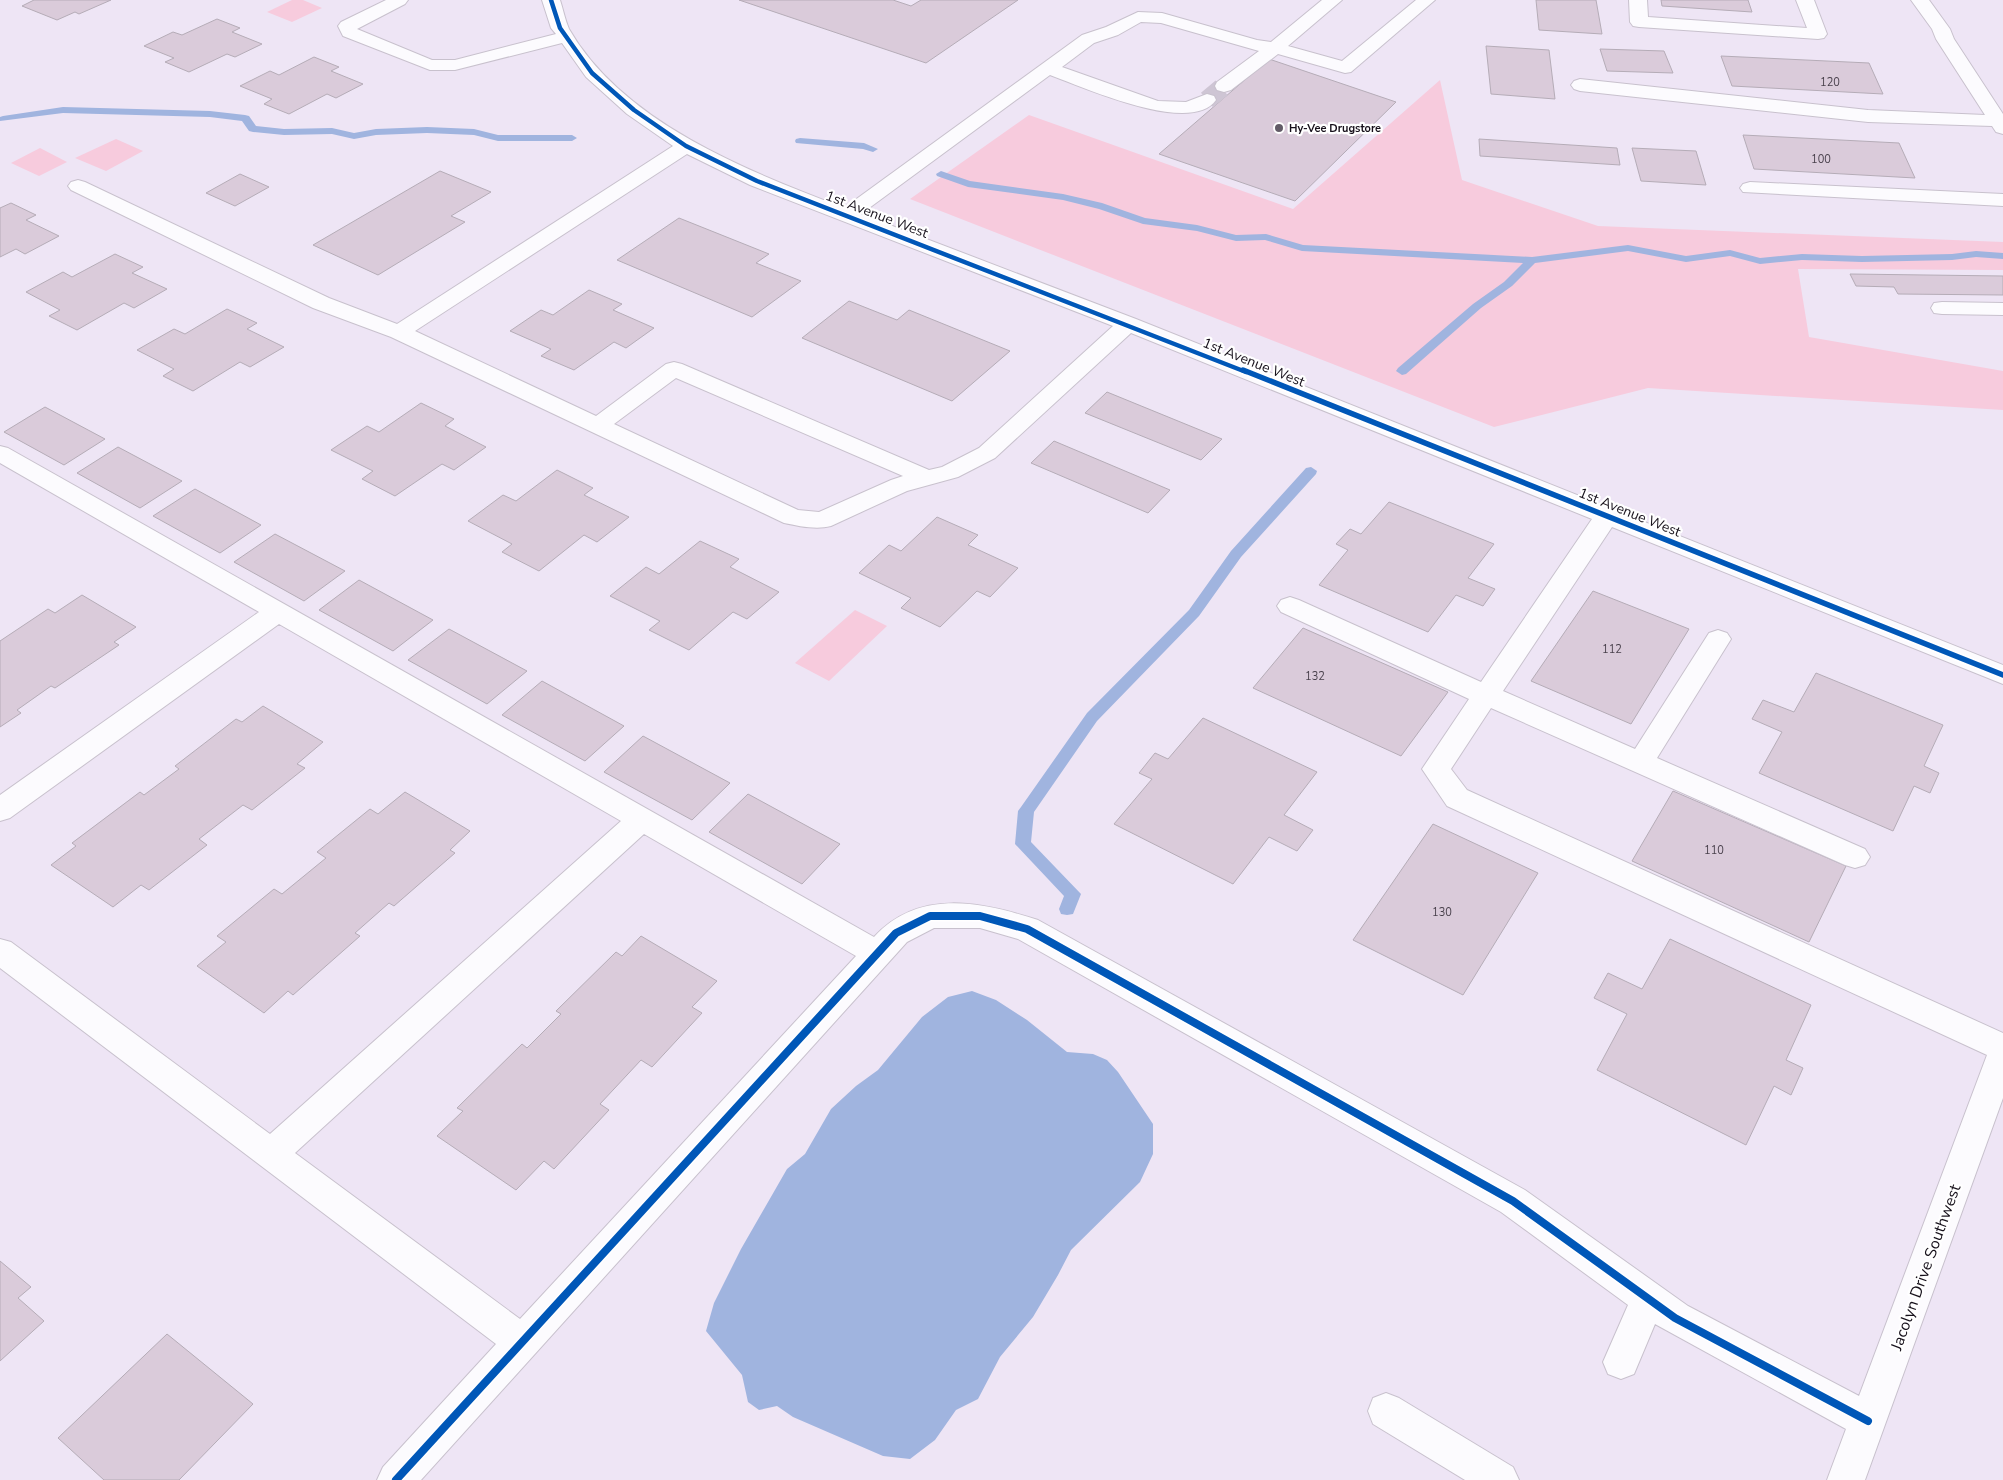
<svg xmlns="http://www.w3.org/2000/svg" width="2003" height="1480" viewBox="0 0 2003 1480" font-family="'Nunito Sans',sans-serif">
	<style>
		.green { fill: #f7cbdd }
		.water { fill: #a0b4df }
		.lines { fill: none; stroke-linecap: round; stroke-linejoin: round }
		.stream { fill: #a0b4df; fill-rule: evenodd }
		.building { fill: #dacbda; stroke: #b5acb7 }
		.minor-tunnel { stroke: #cec5d4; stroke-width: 19; stroke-dasharray: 19 10; stroke-linecap: butt }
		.minor-casing { stroke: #c8c1cd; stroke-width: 2 }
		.minor { fill: #fcfbfe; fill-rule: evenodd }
		.cycleway-far2-casing { stroke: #fff; stroke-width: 7 }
		.cycleway-far1-casing { stroke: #fff; stroke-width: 9 }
		.cycleway-casing { stroke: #fff; stroke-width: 11 }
		.cycleway-far2 { stroke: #0057b8; stroke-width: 4.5 }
		.cycleway-far1 { stroke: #0057b8; stroke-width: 5.5 }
		.cycleway { stroke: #0057b8; stroke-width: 8 }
		.poi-dot { fill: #625b67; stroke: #fff; stroke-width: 2 }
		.labels { text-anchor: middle; stroke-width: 4.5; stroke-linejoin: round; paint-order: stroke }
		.number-label { font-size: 11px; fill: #473f4a }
		.far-poi-label { font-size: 11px; font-weight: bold; fill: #16101a; stroke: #fff; text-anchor: start }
		.street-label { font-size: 14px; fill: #16101a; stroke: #fff }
		.near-street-label { font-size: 16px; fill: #16101a; stroke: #fff }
	</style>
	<rect width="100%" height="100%" fill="#eee5f5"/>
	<!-- green -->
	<g class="green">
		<path d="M 292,0 L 303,0 L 322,8 L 292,22 L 267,12 Z"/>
		<path d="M 1440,80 L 1462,180 L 1598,226 L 2003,242 L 2003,270 L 1798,269 L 1809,337 L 2003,371 L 2003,410 L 1648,388 L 1494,427 L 910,199 L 1029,115 L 1293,209 Z"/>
		<path d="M 116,139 L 143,151 L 106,171 L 75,158 Z"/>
		<path d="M 40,148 L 67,162 L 39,176 L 11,163 Z"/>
		<path d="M 855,610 L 887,626 L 829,681 L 795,663 Z"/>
	</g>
	<!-- water -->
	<path class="water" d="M 972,991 L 996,1000 L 1027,1020 L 1067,1052 L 1093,1054 L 1107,1060 L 1118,1072 L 1153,1124 L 1153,1154 L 1140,1182 L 1071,1250 L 1058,1275 L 1033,1317 L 1000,1357 L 978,1399 L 956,1410 L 935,1440 L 910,1459 L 883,1456 L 793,1417 L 777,1406 L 759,1410 L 748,1402 L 742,1375 L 706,1331 L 714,1303 L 741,1249 L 787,1169 L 805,1154 L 831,1109 L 856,1086 L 878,1070 L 922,1017 L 948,997 Z"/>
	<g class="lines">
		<!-- stream -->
		<g class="stream">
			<path d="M 63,107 L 210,111 L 245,115 L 249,116 L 256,126 L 284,129 L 332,128 L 354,133 L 376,129 L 427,127 L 474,129 L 498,135 L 572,135 L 577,138 L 572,141 L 498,141 L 474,135 L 427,133 L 376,135 L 354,139 L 332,134 L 284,135 L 253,132 L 249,131 L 242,121 L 210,117 L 63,113 L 0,121 L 0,117 L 3,116 Z"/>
			<path d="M 800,138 L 864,143 L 878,149 L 873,152 L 863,149 L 796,143 L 795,141 L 796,139 Z"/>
			<path d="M 941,171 L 970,181 L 1063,194 L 1102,203 L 1145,218 L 1197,225 L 1236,235 L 1266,234 L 1303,245 L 1532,257 L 1628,245 L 1686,256 L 1730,250 L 1760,258 L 1802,254 L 1862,256 L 1952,254 L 1976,251 L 2003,253 L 2003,259 L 1976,257 L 1952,260 L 1862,262 L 1802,260 L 1760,264 L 1730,256 L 1686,262 L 1628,251 L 1535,263 L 1512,286 L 1481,308 L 1406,374 L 1402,375 L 1396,371 L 1398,368 L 1473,304 L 1504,282 L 1523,263 L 1302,251 L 1265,240 L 1236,241 L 1197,231 L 1143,224 L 1099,209 L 1063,200 L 968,187 L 937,176 L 936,174 Z"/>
			<path d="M 1311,467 L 1317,471 L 1316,474 L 1241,557 L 1199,616 L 1097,721 L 1034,812 L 1031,842 L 1081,894 L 1073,914 L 1067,915 L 1061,914 L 1059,909 L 1064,896 L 1015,844 L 1018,811 L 1021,807 L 1087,713 L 1189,610 L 1231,551 L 1306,468 Z"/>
		</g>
	</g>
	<!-- building -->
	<g class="building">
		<path d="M 34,0 L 111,0 L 79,14 L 75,12 L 57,20 L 22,6 Z"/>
		<path d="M 739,0 L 893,0 L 911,6 L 921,0 L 1018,0 L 926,63 Z"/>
		<path d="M 1536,0 L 1596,0 L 1602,34 L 1539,30 Z"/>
		<path d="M 1661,0 L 1748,0 L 1752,12 L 1662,6 Z"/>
		<path d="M 217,19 L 240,28 L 232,32 L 262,44 L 235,57 L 227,54 L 189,72 L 165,62 L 174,58 L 144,46 L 173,32 L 182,35 Z"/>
		<path d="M 1486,46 L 1549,50 L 1555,99 L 1491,94 Z"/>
		<path d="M 1600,49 L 1664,51 L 1673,73 L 1607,71 Z"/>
		<path d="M 1721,56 L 1869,63 L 1883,94 L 1732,86 Z"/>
		<path d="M 314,57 L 339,67 L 331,71 L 363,84 L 336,98 L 327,94 L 289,114 L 264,104 L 272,99 L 240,86 L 270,71 L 279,75 Z"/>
		<path d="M 1269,59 L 1396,102 L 1295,201 L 1159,154 Z"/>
		<path d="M 1743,135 L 1899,143 L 1915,178 L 1754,169 Z"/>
		<path d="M 1479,139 L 1617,148 L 1620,165 L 1480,156 Z"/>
		<path d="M 1632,148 L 1696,151 L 1706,185 L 1641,181 Z"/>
		<path d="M 440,171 L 491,192 L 451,216 L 465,222 L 378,275 L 313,245 Z"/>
		<path d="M 240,174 L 269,187 L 235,206 L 206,193 Z"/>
		<path d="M 11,203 L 36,215 L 26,220 L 59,236 L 25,254 L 16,249 L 0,257 L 0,208 Z"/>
		<path d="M 679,218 L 769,254 L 756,263 L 801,281 L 752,317 L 617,260 Z"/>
		<path d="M 115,254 L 143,267 L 132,273 L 167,289 L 134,308 L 124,303 L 77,330 L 49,316 L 60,310 L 26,292 L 63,272 L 72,277 Z"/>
		<path d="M 1850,274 L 2003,276 L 2003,295 L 1898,294 L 1894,287 L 1856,286 Z"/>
		<path d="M 589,290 L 622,304 L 613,310 L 654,328 L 626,348 L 614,342 L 574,370 L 541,356 L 551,349 L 510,331 L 541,310 L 553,315 Z"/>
		<path d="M 849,301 L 897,320 L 909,310 L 1010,351 L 952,401 L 802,338 Z"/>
		<path d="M 227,309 L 257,323 L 247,329 L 284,347 L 250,367 L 240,362 L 193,391 L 163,376 L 174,369 L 137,350 L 174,329 L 185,334 Z"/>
		<path d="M 1107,392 L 1222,439 L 1201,460 L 1085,413 Z"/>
		<path d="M 421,403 L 454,419 L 445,426 L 486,447 L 454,470 L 442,464 L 395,496 L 362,479 L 373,471 L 331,450 L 367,426 L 379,432 Z"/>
		<path d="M 45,407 L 105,439 L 64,465 L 4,432 Z"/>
		<path d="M 1054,441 L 1170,490 L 1148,513 L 1031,463 Z"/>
		<path d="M 118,447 L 182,481 L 140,508 L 77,473 Z"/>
		<path d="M 557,470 L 593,488 L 584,495 L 629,517 L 597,542 L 584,535 L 539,571 L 502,552 L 512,544 L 468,521 L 503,495 L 516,501 Z"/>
		<path d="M 195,489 L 261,525 L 220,553 L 153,516 Z"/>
		<path d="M 1389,502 L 1494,544 L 1468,578 L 1495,589 L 1483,606 L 1456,595 L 1428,632 L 1319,585 L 1348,550 L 1336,544 L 1350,529 L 1361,534 Z"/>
		<path d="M 937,517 L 978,535 L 968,545 L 1018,568 L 990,597 L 977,591 L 940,627 L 901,608 L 911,598 L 859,573 L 889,545 L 901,551 Z"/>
		<path d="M 275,534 L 345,571 L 304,601 L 234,562 Z"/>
		<path d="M 700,541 L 739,559 L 730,567 L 779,592 L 747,619 L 733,612 L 689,650 L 649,630 L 660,621 L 610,596 L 646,567 L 659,574 Z"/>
		<path d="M 359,580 L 433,620 L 393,651 L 319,610 Z"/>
		<path d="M 1593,591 L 1689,629 L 1631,724 L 1531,681 Z"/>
		<path d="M 82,595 L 136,627 L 114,642 L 119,645 L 55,688 L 51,686 L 17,710 L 21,713 L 0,727 L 0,641 L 48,609 L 55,613 Z"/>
		<path d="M 1303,628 L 1448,692 L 1401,756 L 1253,688 Z"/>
		<path d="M 449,629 L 527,671 L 487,704 L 408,660 Z"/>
		<path d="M 1816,673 L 1943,725 L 1924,766 L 1939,773 L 1930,793 L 1914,786 L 1893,831 L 1759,773 L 1782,732 L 1752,719 L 1763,700 L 1794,712 Z"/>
		<path d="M 542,681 L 624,726 L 585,761 L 502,715 Z"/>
		<path d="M 263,706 L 323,742 L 297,764 L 305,768 L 252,810 L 243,805 L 199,839 L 207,845 L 149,890 L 141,885 L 113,907 L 51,865 L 76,846 L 72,843 L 140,792 L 144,795 L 179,769 L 175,766 L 236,719 L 242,722 Z"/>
		<path d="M 1203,718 L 1317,772 L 1284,815 L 1313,830 L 1297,851 L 1269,837 L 1233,884 L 1114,824 L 1152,779 L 1139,773 L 1155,753 L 1168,759 Z"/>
		<path d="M 643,736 L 730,783 L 692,820 L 604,772 Z"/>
		<path d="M 1673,791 L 1846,866 L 1809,942 L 1632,861 Z"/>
		<path d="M 405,792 L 470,831 L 450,850 L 455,853 L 394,906 L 389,903 L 355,933 L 360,936 L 293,995 L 288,991 L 264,1013 L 197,966 L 226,942 L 217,936 L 274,889 L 282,894 L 326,858 L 317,852 L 370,809 L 378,814 Z"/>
		<path d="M 748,794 L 840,844 L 802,884 L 709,832 Z"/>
		<path d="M 1433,824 L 1538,873 L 1463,995 L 1353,940 Z"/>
		<path d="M 641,936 L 717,981 L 692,1007 L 702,1013 L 652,1067 L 641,1060 L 600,1104 L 609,1110 L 554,1169 L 544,1161 L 516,1190 L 437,1136 L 463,1111 L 457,1108 L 522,1044 L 527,1048 L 561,1014 L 556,1011 L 616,952 L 622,956 Z"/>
		<path d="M 1670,939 L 1811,1005 L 1786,1060 L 1803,1068 L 1791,1095 L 1774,1086 L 1746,1145 L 1597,1070 L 1627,1014 L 1594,998 L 1608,973 L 1642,989 Z"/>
		<path d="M 0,1261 L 31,1287 L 18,1298 L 44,1321 L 0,1361 Z"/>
		<path d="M 167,1334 L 253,1404 L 179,1480 L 104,1480 L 58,1438 Z"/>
	</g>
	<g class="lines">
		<!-- minor-tunnel -->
		<path class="minor-tunnel" d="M 1207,100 L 1224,86"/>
		<!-- minor casing -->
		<g class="minor-casing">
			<g id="minor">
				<path d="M 386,0 L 408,0 L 405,4 L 357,29 L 432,60 L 455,60 L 556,34 L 551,28 L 542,0 L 560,0 C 563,9 565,20 569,29 C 623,123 748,171 844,208 L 1082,35 L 1106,27 L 1138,12 L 1162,13 L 1257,40 L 1271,42 L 1322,0 L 1342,0 L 1288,46 L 1342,61 L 1416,0 L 1435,0 L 1351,72 L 1345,73 L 1278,54 L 1231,90 L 1224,92 L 1217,90 L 1215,86 L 1217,82 L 1259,51 L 1161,23 L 1141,22 L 1118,35 L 1094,43 L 1062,67 L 1158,101 L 1186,102 L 1207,94 L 1214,96 L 1216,100 C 1191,136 1083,87 1050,75 L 861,214 L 1136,319 L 2003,665 L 2003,684 L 1612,527 L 1503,691 L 1635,749 L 1709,633 L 1718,630 L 1727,633 L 1731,639 L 1657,758 L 1865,849 L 1870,857 L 1865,865 L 1855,868 L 1845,865 L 1491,708 L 1451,769 L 1467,790 L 2003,1033 L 2003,1098 L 1865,1480 L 1827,1480 L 1846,1429 L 1655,1324 L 1634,1374 L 1621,1379 L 1608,1374 L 1603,1362 L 1628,1305 L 1501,1212 L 1018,939 L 980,928 L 934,928 L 907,942 L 421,1480 L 377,1480 L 383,1467 L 496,1344 L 0,968 L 0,939 L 11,942 L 270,1134 L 621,821 L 279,624 L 10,818 L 0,821 L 0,795 L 259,612 L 0,463 L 0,446 L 8,448 L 874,937 C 919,888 982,902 1038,920 L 1525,1190 L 1688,1306 L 1859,1396 L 1987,1055 L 1447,806 L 1422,769 L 1469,699 L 1281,612 L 1277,606 L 1281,600 L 1290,597 L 1299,600 L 1481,682 L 1592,519 L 1131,333 L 995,458 L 958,477 L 907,491 L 831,526 C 816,530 799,526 784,523 L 391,337 L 313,308 L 71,190 L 68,186 L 71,182 L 78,180 L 85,182 L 329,298 L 397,324 L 673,146 L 627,114 L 586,77 L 562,43 L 455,70 L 430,70 L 343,36 L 338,26 L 341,22 ZM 687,154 L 750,185 L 1113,326 L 979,448 L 942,467 L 929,470 L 682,364 L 674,362 L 666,364 L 596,416 L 415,331 ZM 676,378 L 903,476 L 891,480 L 819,512 L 798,510 L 614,424 ZM 644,834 L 856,956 L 520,1319 L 295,1153 Z"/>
				<path d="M 1629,0 L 1647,0 L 1648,17 L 1807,28 L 1796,0 L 1814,0 L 1827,34 L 1824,38 L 1818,39 L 1639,27 L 1633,26 L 1630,22 Z"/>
				<path d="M 1911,0 L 1929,0 L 1950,29 L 1954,39 L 2003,114 L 2003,134 L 1996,132 L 1992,126 L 1868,122 L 1580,91 L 1574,89 L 1571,85 L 1574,81 L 1580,79 L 1868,110 L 1985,115 L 1936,39 L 1932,29 Z"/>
				<path d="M 1750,182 L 2003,194 L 2003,206 L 1743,192 L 1740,188 L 1743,184 Z"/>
				<path d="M 1942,302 L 2003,303 L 2003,315 L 1942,314 L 1934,313 L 1931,308 L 1934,303 Z"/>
				<path d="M 1386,1393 L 1399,1398 L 1513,1467 L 1519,1480 L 1465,1480 L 1373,1424 L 1368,1411 L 1373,1398 Z"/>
			</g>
		</g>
		<!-- minor -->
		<use href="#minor" class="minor"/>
		<!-- cycleway-far2 casing -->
		<g class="cycleway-far2-casing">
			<path id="cycleway-far2" d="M 551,0 L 560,28 L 592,73 L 634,110 L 686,146 L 757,181 L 1246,372"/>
		</g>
		<!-- cycleway-far1 casing -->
		<g class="cycleway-far1-casing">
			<path id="cycleway-far1" d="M 1243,370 L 2003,675"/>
		</g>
		<!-- cycleway casing -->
		<g class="cycleway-casing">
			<path id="cycleway" d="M 396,1480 L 896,933 L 930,916 L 980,916 L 1027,929 L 1513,1201 L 1675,1318 L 1868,1421"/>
		</g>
		<!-- cycleway-far2 -->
		<use href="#cycleway-far2" class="cycleway-far2"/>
		<!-- cycleway-far1 -->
		<use href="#cycleway-far1" class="cycleway-far1"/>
		<!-- cycleway -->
		<use href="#cycleway" class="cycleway"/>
	</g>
	<!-- markers -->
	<circle class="poi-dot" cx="1279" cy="128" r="5"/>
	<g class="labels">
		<!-- number labels -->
		<g class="number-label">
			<text x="1830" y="86">120</text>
			<text x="1821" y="163">100</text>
			<text x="1612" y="653">112</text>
			<text x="1315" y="680">132</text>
			<text x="1714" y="854">110</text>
			<text x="1442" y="916">130</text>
		</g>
		<!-- far-poi labels -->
		<g class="far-poi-label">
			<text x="1289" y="132">Hy-Vee Drugstore</text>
		</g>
		<!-- street labels -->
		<g class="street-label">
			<text transform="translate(877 214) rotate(21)" y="5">1st Avenue West</text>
			<text transform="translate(1254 362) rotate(22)" y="5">1st Avenue West</text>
			<text transform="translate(1630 512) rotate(22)" y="5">1st Avenue West</text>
		</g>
		<!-- near-street labels -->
		<g class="near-street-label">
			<text transform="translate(1925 1267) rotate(-70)" y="6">Jacolyn Drive Southwest</text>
		</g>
	</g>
</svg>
